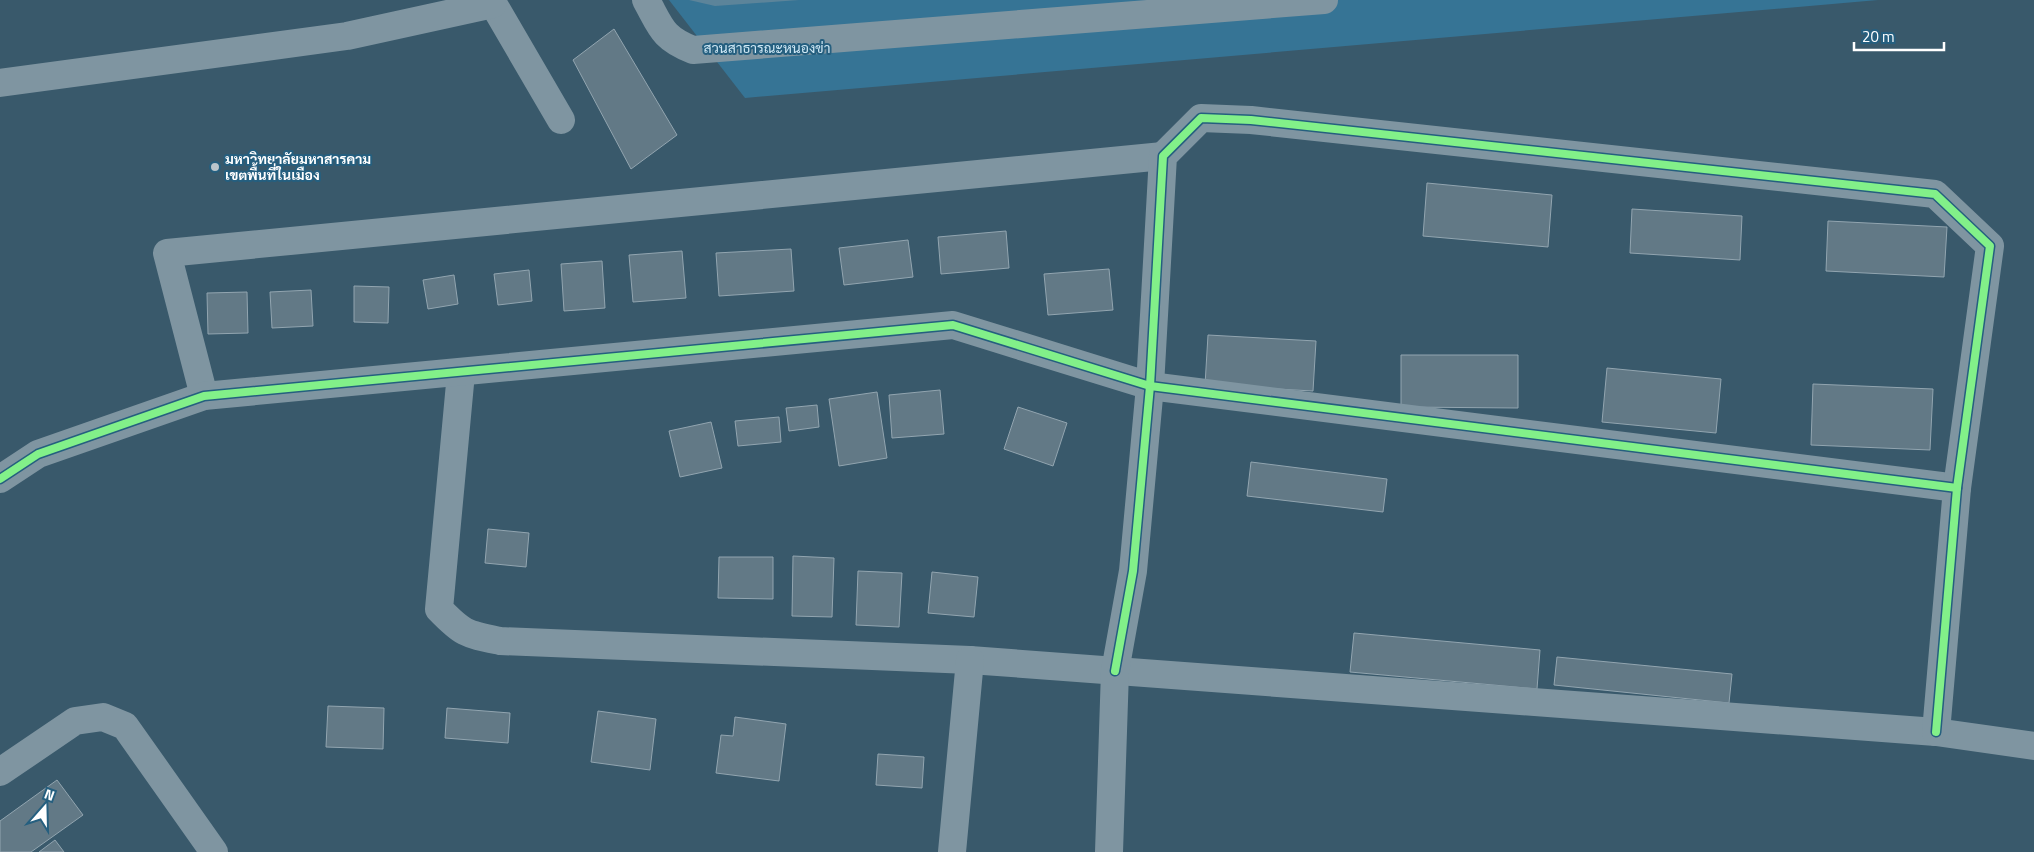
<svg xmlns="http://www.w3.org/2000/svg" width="2034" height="852" viewBox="0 0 2034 852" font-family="'Titillium Web',Sarabun,sans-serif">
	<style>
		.green { fill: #367495 }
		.water { fill: #5c849a }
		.building { fill: #627986; stroke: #92a5b0 }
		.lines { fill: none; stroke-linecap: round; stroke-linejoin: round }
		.minor { stroke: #7f95a1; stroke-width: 28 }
		.cycleway-casing { stroke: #255f7f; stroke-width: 11 }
		.cycleway { stroke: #82f089; stroke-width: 8 }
		.poi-dot { fill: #bac5cb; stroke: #255f7f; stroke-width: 2 }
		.labels { text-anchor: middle; stroke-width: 4; stroke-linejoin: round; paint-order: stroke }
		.park-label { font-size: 14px; fill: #cfe8f5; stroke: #255f7f }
		.poi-label { font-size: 14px; font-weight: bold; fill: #fff; stroke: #255f7f; text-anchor: start }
	</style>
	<rect width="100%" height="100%" fill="#39596b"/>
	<!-- green -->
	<path class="green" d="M 669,0 L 1878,0 L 745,98 Z"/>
	<!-- water -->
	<path class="water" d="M 689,0 L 799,0 L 715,6 Z"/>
	<!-- building -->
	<g class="building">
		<path d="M 614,29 L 677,135 L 631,169 L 573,60 Z"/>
		<path d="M 1427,183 L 1552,195 L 1548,247 L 1423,236 Z"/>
		<path d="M 1632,209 L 1742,216 L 1740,260 L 1630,253 Z"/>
		<path d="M 1828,221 L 1947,227 L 1944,277 L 1826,271 Z"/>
		<path d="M 1006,231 L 1009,268 L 941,274 L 938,237 Z"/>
		<path d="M 908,240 L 913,277 L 844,285 L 839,248 Z"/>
		<path d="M 791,249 L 794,291 L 719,296 L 716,253 Z"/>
		<path d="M 682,251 L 686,298 L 633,302 L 629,255 Z"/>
		<path d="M 602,261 L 605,308 L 564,311 L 561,264 Z"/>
		<path d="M 1109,269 L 1113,310 L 1048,315 L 1044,274 Z"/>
		<path d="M 529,270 L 532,301 L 498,305 L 494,274 Z"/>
		<path d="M 454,275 L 458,304 L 428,309 L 423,280 Z"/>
		<path d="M 354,286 L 389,287 L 388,323 L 354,322 Z"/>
		<path d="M 311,290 L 313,326 L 272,328 L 270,292 Z"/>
		<path d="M 247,292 L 248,333 L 208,334 L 207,293 Z"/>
		<path d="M 1208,335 L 1316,341 L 1313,391 L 1205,385 Z"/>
		<path d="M 1401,355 L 1518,355 L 1518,408 L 1401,407 Z"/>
		<path d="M 1607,368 L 1721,379 L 1716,433 L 1602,422 Z"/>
		<path d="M 1813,384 L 1933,389 L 1930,450 L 1811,445 Z"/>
		<path d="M 940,390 L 944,434 L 892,438 L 889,395 Z"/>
		<path d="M 877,392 L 887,458 L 839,466 L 829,399 Z"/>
		<path d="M 817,405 L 819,427 L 789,431 L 786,408 Z"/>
		<path d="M 1018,407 L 1067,423 L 1053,466 L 1004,449 Z"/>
		<path d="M 779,417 L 781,442 L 738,446 L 735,421 Z"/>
		<path d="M 711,422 L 722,468 L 680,477 L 669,431 Z"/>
		<path d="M 1251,462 L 1387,479 L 1383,512 L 1247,496 Z"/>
		<path d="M 488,529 L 529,533 L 526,567 L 485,563 Z"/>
		<path d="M 793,556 L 834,558 L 832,617 L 792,616 Z"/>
		<path d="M 719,557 L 773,557 L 773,599 L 718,598 Z"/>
		<path d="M 858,571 L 902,573 L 899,627 L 856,625 Z"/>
		<path d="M 932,572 L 978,577 L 974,617 L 928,613 Z"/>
		<path d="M 1354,633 L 1540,650 L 1537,689 L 1350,672 Z"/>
		<path d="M 1557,657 L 1732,674 L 1729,703 L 1554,685 Z"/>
		<path d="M 328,706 L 384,708 L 383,749 L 326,747 Z"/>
		<path d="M 447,708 L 510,713 L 508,743 L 445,738 Z"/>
		<path d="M 598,711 L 656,719 L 650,770 L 591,762 Z"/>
		<path d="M 735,717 L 786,724 L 779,781 L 716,773 L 721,735 L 733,736 Z"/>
		<path d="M 878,754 L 924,757 L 922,788 L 876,785 Z"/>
		<path d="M 57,780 L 83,815 L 31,852 L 0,852 L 0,821 Z"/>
		<path d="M 55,840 L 64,852 L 39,852 Z"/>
	</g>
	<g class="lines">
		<!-- minor -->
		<g class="minor">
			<path d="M 491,0 L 561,120"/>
			<path d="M 646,0 C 661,27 662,38 693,50 L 1324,0"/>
			<path d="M 0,83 L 347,36 L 493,4"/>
			<path d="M 461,373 L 439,609 C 463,634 466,634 500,641 L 970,660 L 1936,732 L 2034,746"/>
			<path d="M 204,396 L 167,253 L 1163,156"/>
			<path d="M 0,479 L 38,454 L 204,396 L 953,325 L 1150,386 L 1957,488"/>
			<path d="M 0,772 L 75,721 L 103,717 L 125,726 L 214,852"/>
			<path d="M 952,852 L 970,660"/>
			<path d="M 1109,852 L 1115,671 L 1133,571 L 1150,386 L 1163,156 L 1201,118 L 1251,120 L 1935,194 L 1990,246 L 1957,488 L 1936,732"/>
		</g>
		<!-- cycleway casing -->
		<g class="cycleway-casing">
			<g id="cycleway">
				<path d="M 0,479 L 38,454 L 204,396 L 953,325 L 1150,386 L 1957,488"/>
				<path d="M 1115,671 L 1133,571 L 1150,386 L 1163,156 L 1201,118 L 1251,120 L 1935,194 L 1990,246 L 1957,488 L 1936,732"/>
			</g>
		</g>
		<!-- cycleway -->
		<use href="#cycleway" class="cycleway"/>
	</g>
	<!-- markers -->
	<circle class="poi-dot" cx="215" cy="167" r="5"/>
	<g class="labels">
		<!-- park labels -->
		<g class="park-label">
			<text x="767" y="53">สวนสาธารณะหนองข่า</text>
		</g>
		<!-- poi labels -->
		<g class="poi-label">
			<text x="225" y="164">มหาวิทยาลัยมหาสารคาม<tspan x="225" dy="16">เขตพื้นที่ในเมือง</tspan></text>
		</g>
	</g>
	<!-- north arrow -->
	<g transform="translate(45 807) rotate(20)" stroke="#255f7f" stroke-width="4" paint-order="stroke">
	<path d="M0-4L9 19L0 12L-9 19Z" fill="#ffffff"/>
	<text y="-8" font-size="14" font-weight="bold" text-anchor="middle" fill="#ffffff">N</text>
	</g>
	<!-- scale -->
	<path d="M1854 42v8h90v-8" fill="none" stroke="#ffffff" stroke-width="2.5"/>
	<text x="1862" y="42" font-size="15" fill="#ffffff" stroke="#255f7f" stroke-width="4" paint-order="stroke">20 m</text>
</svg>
